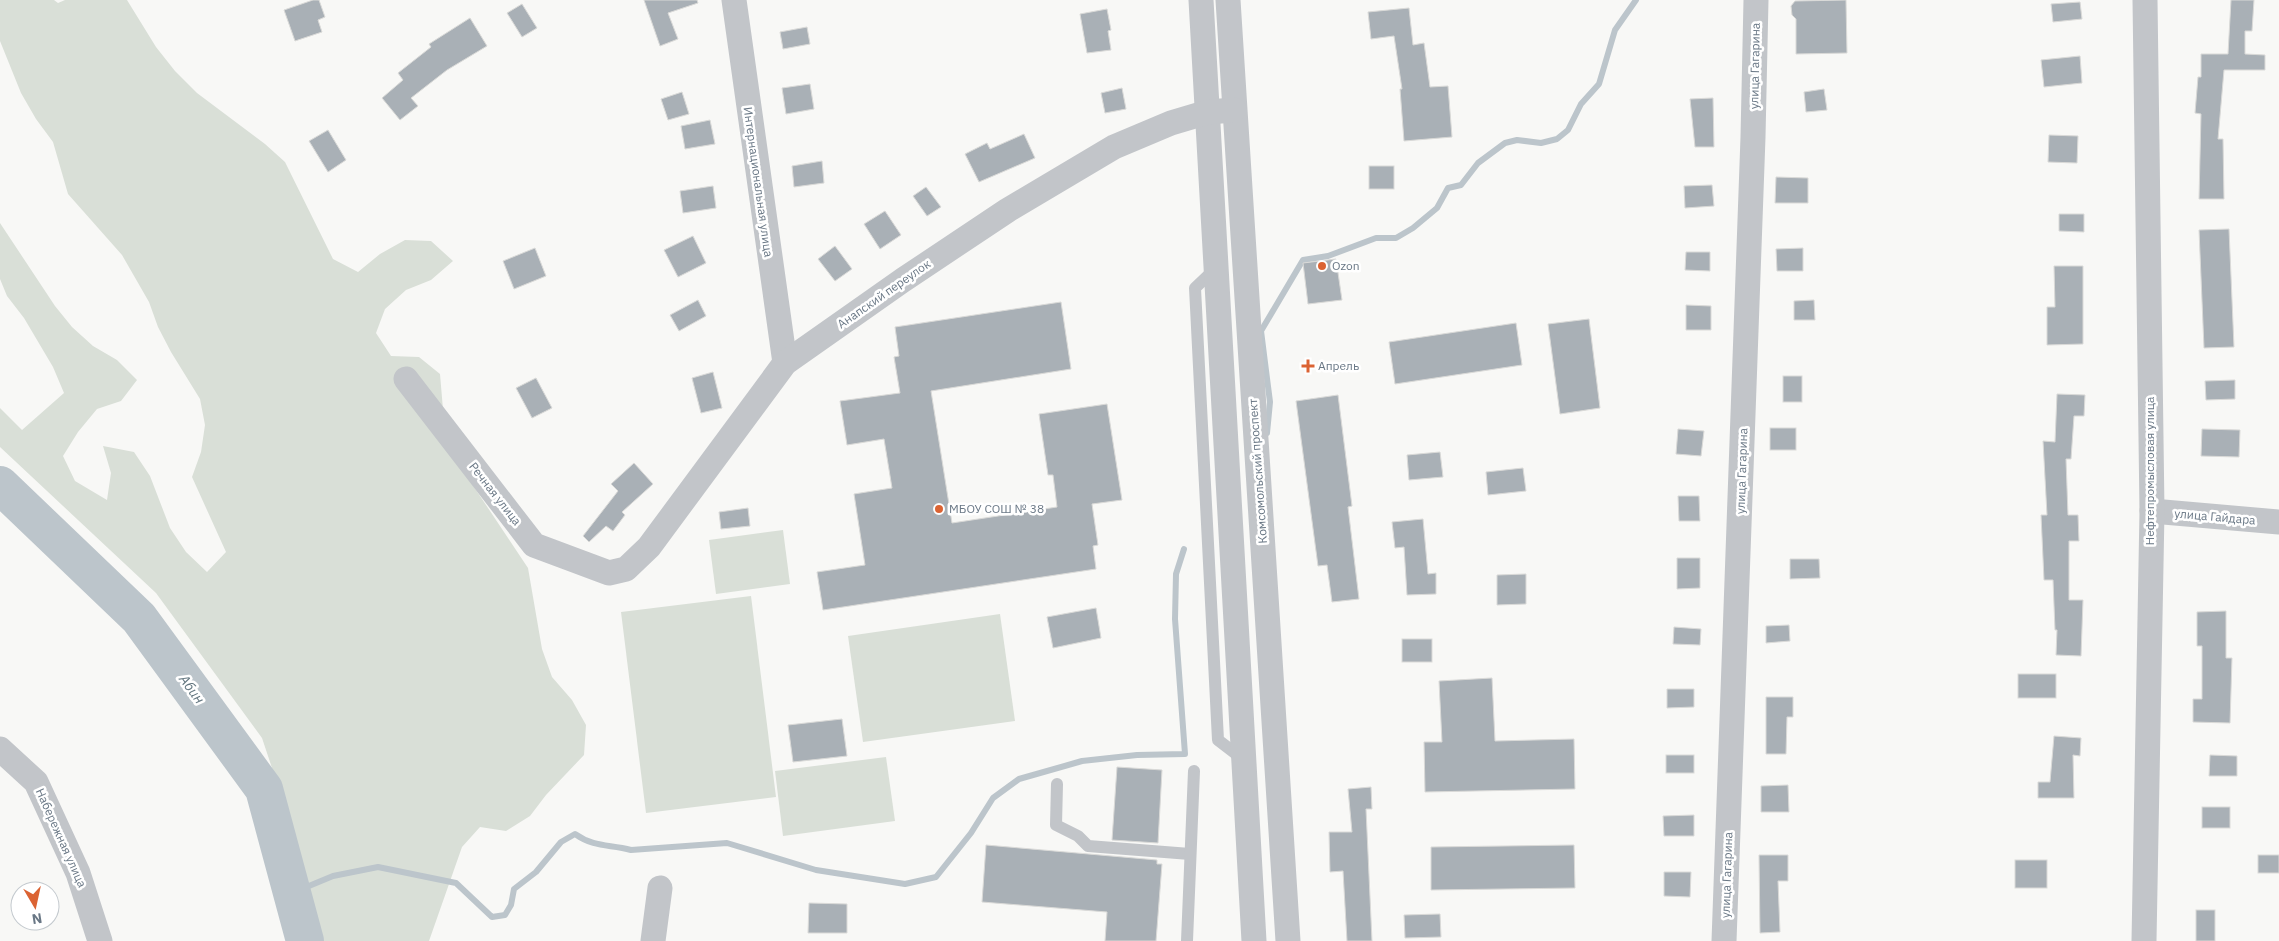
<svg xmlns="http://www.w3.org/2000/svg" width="2279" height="941" viewBox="0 0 2279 941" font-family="'IBM Plex Sans',sans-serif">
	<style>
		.green { fill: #d9dfd7 }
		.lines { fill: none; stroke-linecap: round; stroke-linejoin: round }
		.stream { stroke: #bcc5cb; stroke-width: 6 }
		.river { stroke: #bcc5cb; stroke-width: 38 }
		.building { fill: #a9b0b6; stroke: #dadad8 }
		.service { stroke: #c2c5c9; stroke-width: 12 }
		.minor { stroke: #c2c5c9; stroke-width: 25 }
		.poi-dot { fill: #db6333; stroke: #fff; stroke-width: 2 }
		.labels { text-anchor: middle; stroke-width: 5; stroke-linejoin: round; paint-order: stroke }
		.street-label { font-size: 12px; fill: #697785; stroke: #fff }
		.poi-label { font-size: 12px; fill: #697785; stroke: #fff; text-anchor: start }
		.water-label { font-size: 14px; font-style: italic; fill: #647780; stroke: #fff }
	</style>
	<rect width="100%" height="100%" fill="#f8f8f6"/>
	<!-- green -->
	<g class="green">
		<path d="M 0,0 L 54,0 L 58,3 L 65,0 L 127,0 L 156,47 L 175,71 L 197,93 L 265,144 L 285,162 L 333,259 L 358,272 L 380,254 L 405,240 L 431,241 L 453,261 L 431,280 L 406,290 L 385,309 L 376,333 L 391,356 L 419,357 L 440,374 L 446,445 L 528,568 L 542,649 L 552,677 L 572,700 L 586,725 L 584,755 L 546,795 L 530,816 L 506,831 L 480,827 L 462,847 L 429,941 L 321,941 L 296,840 L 262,738 L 156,593 L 0,447 L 0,408 L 22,430 L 64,393 L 53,367 L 24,318 L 7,296 L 0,279 L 0,223 L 55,306 L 72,327 L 93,346 L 117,360 L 137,380 L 121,401 L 97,409 L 78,432 L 63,456 L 75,481 L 107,500 L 111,473 L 103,446 L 134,452 L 150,476 L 170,528 L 186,552 L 207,572 L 226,552 L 192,477 L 201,452 L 205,425 L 200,399 L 171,352 L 158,327 L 149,302 L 122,255 L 68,194 L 53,142 L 36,119 L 21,93 L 0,41 Z"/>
		<path d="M 783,530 L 790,584 L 716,594 L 709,540 Z"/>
		<path d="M 751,596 L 776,797 L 646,813 L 621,612 Z"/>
		<path d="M 1000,614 L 1015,721 L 863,742 L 848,636 Z"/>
		<path d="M 886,757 L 895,821 L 783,836 L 775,771 Z"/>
	</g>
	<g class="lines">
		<!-- stream -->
		<g class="stream">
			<path d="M 1267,433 L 1270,402 L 1261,331 L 1303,260 L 1328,256 L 1376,238 L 1396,238 L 1413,228 L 1437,208 L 1448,188 L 1461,185 L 1478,163 L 1505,143 L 1517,140 L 1541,143 L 1557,139 L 1568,130 L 1581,104 L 1599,84 L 1615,30 L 1636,0"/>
			<path d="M 292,893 L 333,876 L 378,867 L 456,883 L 492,917 L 505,915 L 511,905 L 514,889 L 536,872 L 561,842 L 575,834 C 595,848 609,844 631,850 L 727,843 L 816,870 L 905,884 L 936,877 L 971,833 L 993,798 L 1019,779 L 1082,761 L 1137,755 L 1185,754 L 1175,619 L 1176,574 L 1184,549"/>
		</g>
		<!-- river -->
		<path class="river" d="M 0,485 L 139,618 L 264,789 L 305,941"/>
	</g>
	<!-- building -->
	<g class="building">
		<path d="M 313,0 L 319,0 L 325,17 L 318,20 L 322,32 L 295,41 L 284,10 Z"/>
		<path d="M 644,0 L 697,0 L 698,3 L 668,13 L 678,39 L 660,46 Z"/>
		<path d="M 1846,0 L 1847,53 L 1796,54 L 1796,19 L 1792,15 L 1791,6 L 1795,1 Z"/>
		<path d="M 2231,0 L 2254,0 L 2252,31 L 2245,31 L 2245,54 L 2265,55 L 2265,70 L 2224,70 L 2218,139 L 2223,139 L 2224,199 L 2199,199 L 2201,114 L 2195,113 L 2198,77 L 2201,77 L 2201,54 L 2228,54 Z"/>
		<path d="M 2080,2 L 2082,19 L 2053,22 L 2051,4 Z"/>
		<path d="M 522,4 L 537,28 L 522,37 L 507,13 Z"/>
		<path d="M 1409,8 L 1413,45 L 1424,43 L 1430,87 L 1448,86 L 1452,137 L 1404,141 L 1400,89 L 1402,89 L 1394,36 L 1371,39 L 1368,12 Z"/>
		<path d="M 1107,9 L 1111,30 L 1108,31 L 1111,50 L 1087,53 L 1080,14 Z"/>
		<path d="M 470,18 L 487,46 L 447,70 L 411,98 L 418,106 L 400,120 L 382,98 L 403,80 L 398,73 L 431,47 L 429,44 Z"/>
		<path d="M 807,27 L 810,44 L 783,49 L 780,32 Z"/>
		<path d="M 2080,56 L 2082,83 L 2044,87 L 2041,60 Z"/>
		<path d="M 810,84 L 814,109 L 786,114 L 782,88 Z"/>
		<path d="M 1122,88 L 1126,109 L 1105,113 L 1101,93 Z"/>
		<path d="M 1824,89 L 1827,110 L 1806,112 L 1804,92 Z"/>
		<path d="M 682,92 L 689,114 L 668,120 L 661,99 Z"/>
		<path d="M 1713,98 L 1714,147 L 1695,147 L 1690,99 Z"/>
		<path d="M 710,120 L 715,144 L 685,149 L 681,126 Z"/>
		<path d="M 328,130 L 346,160 L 328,172 L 309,141 Z"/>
		<path d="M 1024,134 L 1035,158 L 979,182 L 965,154 L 987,143 L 990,149 Z"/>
		<path d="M 2049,135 L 2078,136 L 2077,163 L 2048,162 Z"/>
		<path d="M 822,161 L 824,183 L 794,187 L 792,166 Z"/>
		<rect x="1369" y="166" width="25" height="23"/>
		<path d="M 1776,177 L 1808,178 L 1808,203 L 1775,203 Z"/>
		<path d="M 1712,185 L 1714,206 L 1685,208 L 1684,186 Z"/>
		<path d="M 713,186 L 716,208 L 683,213 L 680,191 Z"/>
		<path d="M 926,187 L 941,207 L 927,216 L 913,196 Z"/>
		<path d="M 885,211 L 901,235 L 880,249 L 864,224 Z"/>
		<path d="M 2059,214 L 2084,214 L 2084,232 L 2059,231 Z"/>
		<path d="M 2229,229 L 2234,347 L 2204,348 L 2199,230 Z"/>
		<path d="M 693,236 L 706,263 L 678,277 L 664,250 Z"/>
		<path d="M 835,246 L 852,269 L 835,281 L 818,259 Z"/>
		<path d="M 535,248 L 546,276 L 514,289 L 503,261 Z"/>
		<path d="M 1803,248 L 1803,271 L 1777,271 L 1776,249 Z"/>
		<path d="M 1686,252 L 1710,252 L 1710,271 L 1685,270 Z"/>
		<path d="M 1336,259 L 1342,300 L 1308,304 L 1303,263 Z"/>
		<path d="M 2054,266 L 2083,266 L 2083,344 L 2047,345 L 2047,307 L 2055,307 Z"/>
		<path d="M 698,300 L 706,316 L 679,331 L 670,315 Z"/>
		<path d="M 1814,300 L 1815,320 L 1794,320 L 1794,301 Z"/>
		<path d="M 1061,302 L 1071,369 L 931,391 L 952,523 L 1057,507 L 1053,475 L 1048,475 L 1039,414 L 1107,404 L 1122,500 L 1092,504 L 1098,545 L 1093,546 L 1096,569 L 823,610 L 817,572 L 865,565 L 854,494 L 892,488 L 884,439 L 847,445 L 840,401 L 900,393 L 894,357 L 899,356 L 895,327 Z"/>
		<path d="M 1686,305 L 1711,306 L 1711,330 L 1686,330 Z"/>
		<path d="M 1589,319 L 1600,408 L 1560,414 L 1548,324 Z"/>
		<path d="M 1516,323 L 1522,365 L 1395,384 L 1389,342 Z"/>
		<path d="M 713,372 L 722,408 L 701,413 L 692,378 Z"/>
		<rect x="1783" y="376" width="19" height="26"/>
		<path d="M 536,378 L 552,408 L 532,418 L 516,388 Z"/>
		<path d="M 2235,380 L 2235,399 L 2206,400 L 2205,381 Z"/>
		<path d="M 2057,394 L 2085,395 L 2084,416 L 2074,416 L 2071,459 L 2066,459 L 2068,515 L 2078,515 L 2079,541 L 2069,541 L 2069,600 L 2083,600 L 2081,656 L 2056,655 L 2057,630 L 2055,630 L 2053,580 L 2044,580 L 2041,515 L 2047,515 L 2043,441 L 2055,442 Z"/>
		<path d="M 1338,395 L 1352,506 L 1348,507 L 1359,599 L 1332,602 L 1327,565 L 1318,566 L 1296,401 Z"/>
		<rect x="1770" y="428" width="26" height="22"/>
		<path d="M 1678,429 L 1704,431 L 1701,456 L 1676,454 Z"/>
		<path d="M 2202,429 L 2240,430 L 2239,457 L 2201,456 Z"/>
		<path d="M 1440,452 L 1443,477 L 1409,480 L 1407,455 Z"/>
		<path d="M 634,463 L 653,484 L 622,512 L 625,515 L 613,531 L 606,526 L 589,542 L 583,536 L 618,491 L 611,484 Z"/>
		<path d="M 1523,468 L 1526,491 L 1488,495 L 1486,472 Z"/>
		<path d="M 1678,496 L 1699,496 L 1700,521 L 1679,521 Z"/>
		<path d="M 748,508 L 750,526 L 721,529 L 719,512 Z"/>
		<path d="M 1423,519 L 1428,574 L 1436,573 L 1436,594 L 1407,595 L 1404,547 L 1395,548 L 1392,522 Z"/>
		<path d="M 1677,558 L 1700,558 L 1700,588 L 1677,589 Z"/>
		<path d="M 1790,559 L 1819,559 L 1820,578 L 1790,579 Z"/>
		<path d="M 1526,574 L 1526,604 L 1497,605 L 1497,575 Z"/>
		<path d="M 1096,608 L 1101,638 L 1053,648 L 1047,617 Z"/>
		<path d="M 2226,611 L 2226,658 L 2232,658 L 2230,723 L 2193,722 L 2193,699 L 2202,699 L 2202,646 L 2197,646 L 2197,612 Z"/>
		<path d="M 1789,625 L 1790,641 L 1766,643 L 1766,626 Z"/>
		<path d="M 1674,627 L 1701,629 L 1700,645 L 1673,644 Z"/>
		<rect x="1402" y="639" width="30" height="23"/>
		<rect x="2018" y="674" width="38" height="24"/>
		<path d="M 1492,678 L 1495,741 L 1574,739 L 1575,789 L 1425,792 L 1424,742 L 1442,742 L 1439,681 Z"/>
		<path d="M 1667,689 L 1694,689 L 1694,707 L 1667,708 Z"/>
		<path d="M 1766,697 L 1793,697 L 1793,717 L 1787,717 L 1786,754 L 1766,754 Z"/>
		<path d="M 842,719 L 847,756 L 793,762 L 788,725 Z"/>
		<path d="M 2054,736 L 2081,738 L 2080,756 L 2073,755 L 2074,798 L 2038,798 L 2038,782 L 2050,782 Z"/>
		<rect x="1666" y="755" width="28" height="18"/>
		<path d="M 2210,755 L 2237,756 L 2237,776 L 2209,776 Z"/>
		<path d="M 1117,767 L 1162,770 L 1158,843 L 1112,840 Z"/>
		<path d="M 1788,785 L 1789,812 L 1761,812 L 1761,786 Z"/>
		<path d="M 1371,787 L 1372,809 L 1366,809 L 1372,941 L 1347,941 L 1343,871 L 1330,872 L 1329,832 L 1352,832 L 1348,789 Z"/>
		<rect x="2202" y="807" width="28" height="21"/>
		<path d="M 1694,815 L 1694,836 L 1664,836 L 1663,816 Z"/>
		<path d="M 986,845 L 1157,860 L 1157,864 L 1162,864 L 1156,941 L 1105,941 L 1107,912 L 982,902 Z"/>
		<path d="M 1574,845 L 1575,888 L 1431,890 L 1431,847 Z"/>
		<path d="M 1759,855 L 1788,855 L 1788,881 L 1778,881 L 1780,932 L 1760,933 Z"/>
		<rect x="2258" y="855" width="21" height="18"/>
		<rect x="2015" y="860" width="32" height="28"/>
		<path d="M 1664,872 L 1691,872 L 1690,897 L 1664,896 Z"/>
		<path d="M 809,903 L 847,904 L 847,933 L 808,933 Z"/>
		<rect x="2196" y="910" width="19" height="31"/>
		<path d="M 1440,914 L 1441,937 L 1405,938 L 1404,915 Z"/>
	</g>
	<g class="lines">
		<!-- service -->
		<g class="service">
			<path d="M 1215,269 L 1195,288 L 1218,740 L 1244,760"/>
			<path d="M 1057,784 L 1056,825 L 1078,836 L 1088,846 L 1190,854"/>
			<path d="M 1187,941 L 1194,771"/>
		</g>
		<!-- minor -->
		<g class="minor">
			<path d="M 734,0 L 785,363"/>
			<path d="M 1201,0 L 1254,941"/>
			<path d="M 1228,0 L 1288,941"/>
			<path d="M 406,379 L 534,545 L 609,573 L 626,569 L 649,547 L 785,363 L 903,280 L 1008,210 L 1114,147 L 1171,123 L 1208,112 L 1234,110"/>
			<path d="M 2152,511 L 2279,522"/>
			<path d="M 0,749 L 36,782 L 78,873 L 100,941"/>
			<path d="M 653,941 L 660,888"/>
			<path d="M 1724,941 L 1753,137 L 1756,0"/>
			<path d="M 2144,941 L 2152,511 L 2145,0"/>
		</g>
	</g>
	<!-- markers -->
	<g class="poi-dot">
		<circle cx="1322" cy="266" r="5"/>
		<path d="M1305.5 358.5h5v5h5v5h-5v5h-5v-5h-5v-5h5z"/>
		<circle cx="939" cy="509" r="5"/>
	</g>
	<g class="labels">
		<!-- street labels -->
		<g class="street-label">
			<text transform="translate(1755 66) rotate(-89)" y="4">улица Гагарина</text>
			<text transform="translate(758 182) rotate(82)" y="4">Интернациональная улица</text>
			<text transform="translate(884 294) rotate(-35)" y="4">Анапский переулок</text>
			<text transform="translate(1258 471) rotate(-94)" y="4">Комсомольский проспект</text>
			<text transform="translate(1742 471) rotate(-88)" y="4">улица Гагарина</text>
			<text transform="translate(2150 471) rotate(-90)" y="4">Нефтепромысловая улица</text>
			<text transform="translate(495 494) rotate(52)" y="4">Речная улица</text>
			<text transform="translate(2215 517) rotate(5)" y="4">улица Гайдара</text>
			<text transform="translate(61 838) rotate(66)" y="4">Набережная улица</text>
			<text transform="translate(1727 875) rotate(-88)" y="4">улица Гагарина</text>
		</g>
		<!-- poi labels -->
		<g class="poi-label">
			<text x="1332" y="270">Ozon</text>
			<text x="1318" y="370">Апрель</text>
			<text x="949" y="513">МБОУ СОШ № 38</text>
		</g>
		<!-- water labels -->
		<g class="water-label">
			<text transform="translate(192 689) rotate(54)" y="5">Абин</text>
		</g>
	</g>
	<!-- north arrow -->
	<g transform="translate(35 906) rotate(171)"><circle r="24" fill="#ffffff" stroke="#c3c9ce"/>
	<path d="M0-4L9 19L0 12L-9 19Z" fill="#db6333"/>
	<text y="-8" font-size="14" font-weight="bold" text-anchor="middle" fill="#697785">N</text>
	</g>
</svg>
